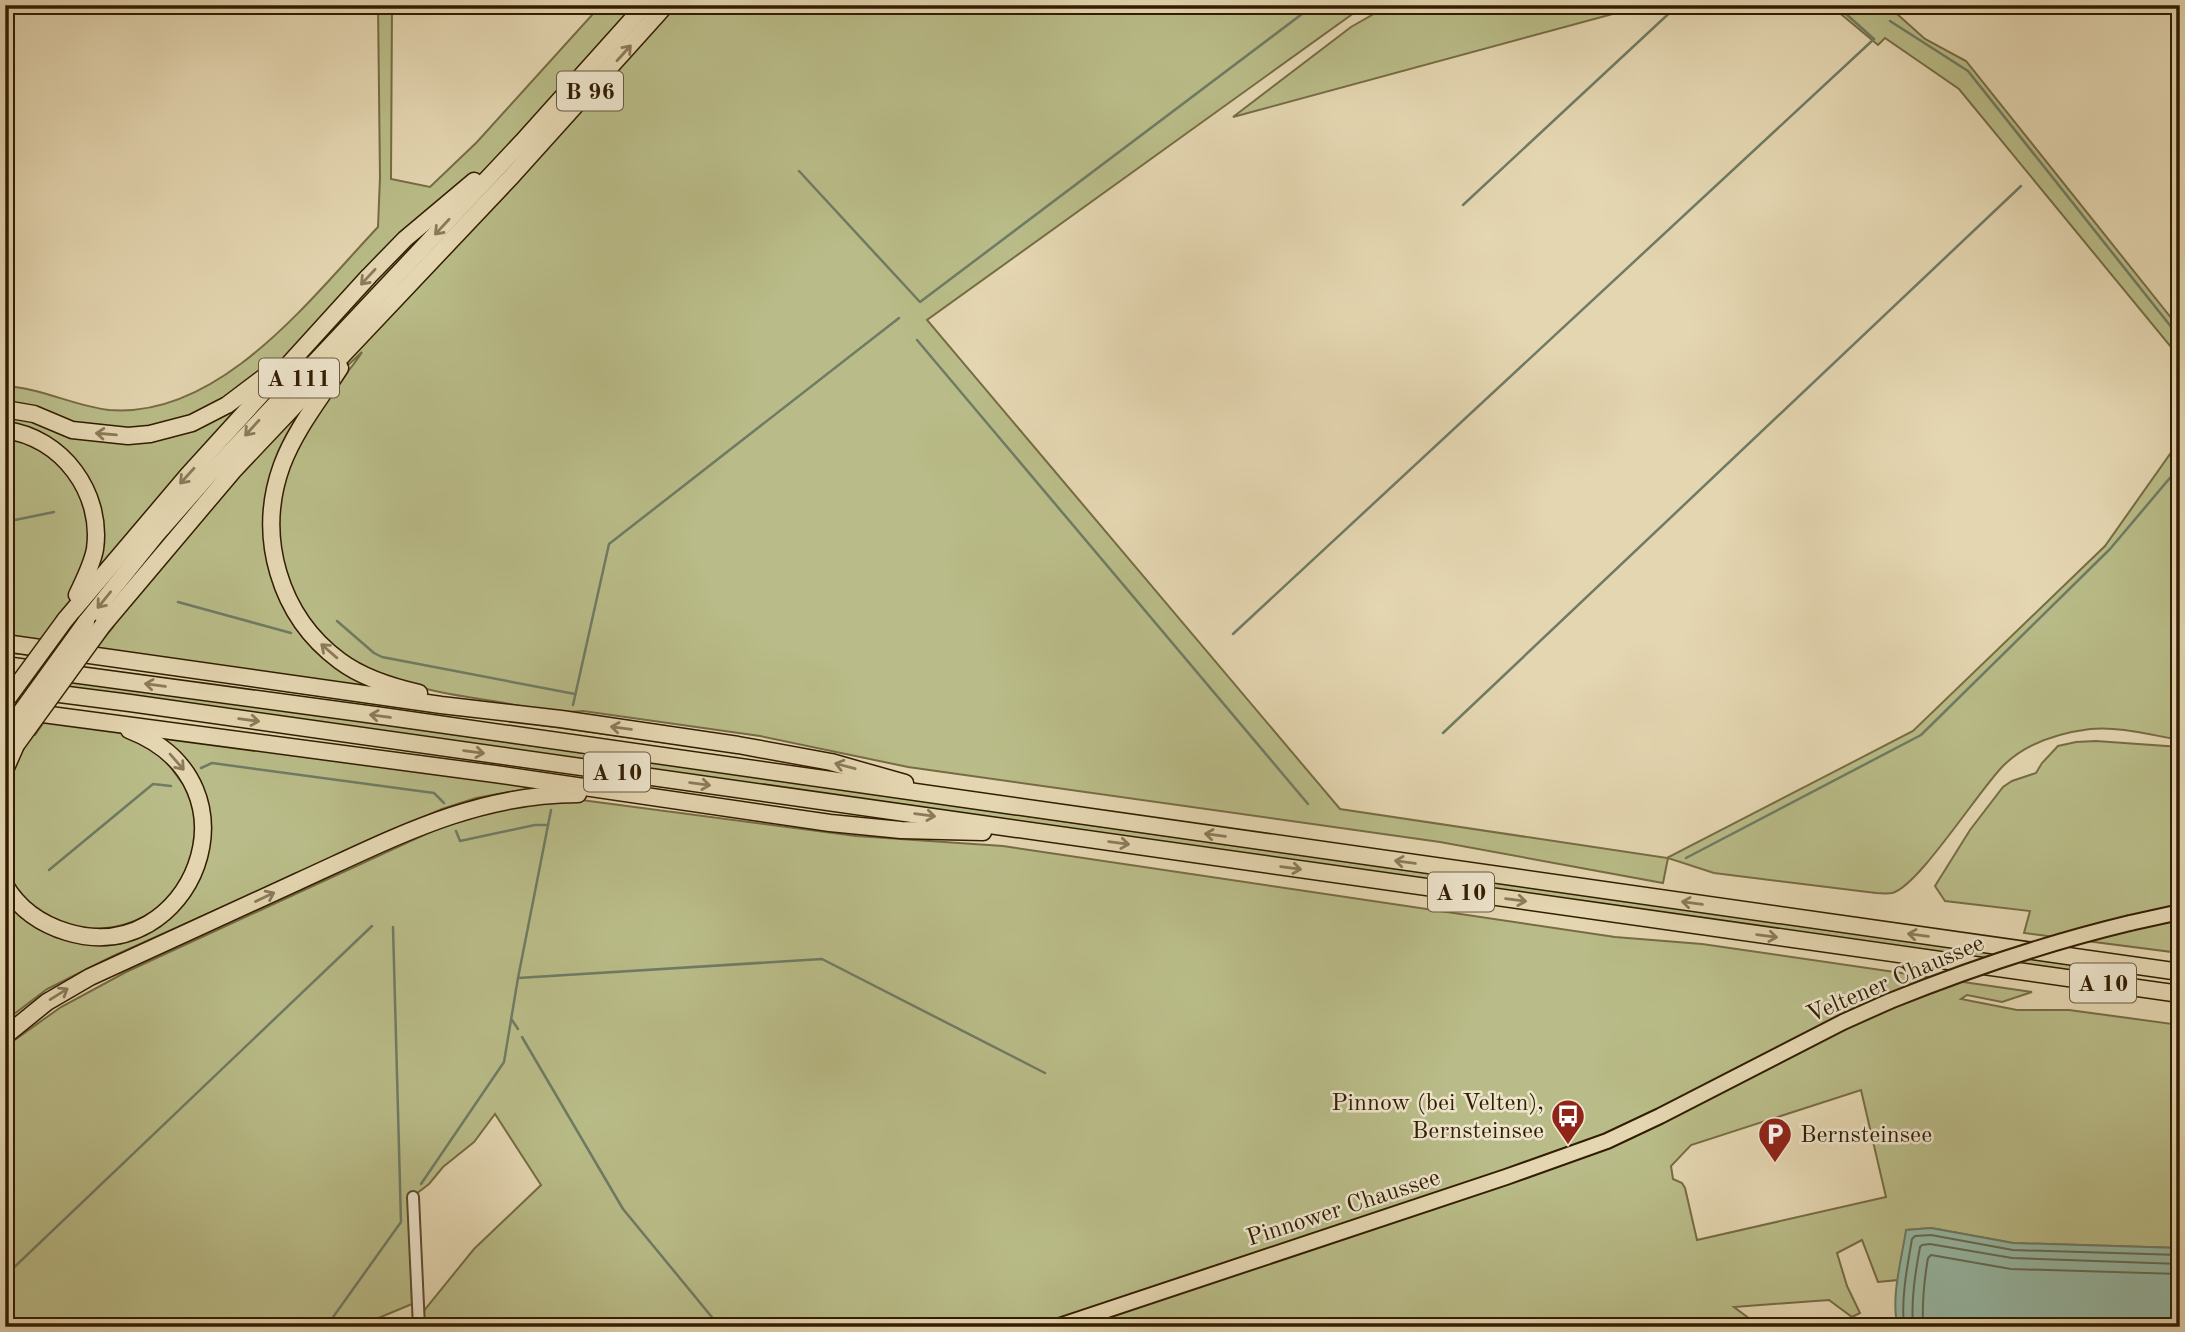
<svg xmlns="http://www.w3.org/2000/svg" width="2185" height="1332" viewBox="0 0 2185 1332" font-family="'Old Standard TT',serif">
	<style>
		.green { fill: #b9bc88; stroke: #766c44; stroke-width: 2; fill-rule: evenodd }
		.water { fill: #97baa7; stroke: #6f7b64; stroke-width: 2 }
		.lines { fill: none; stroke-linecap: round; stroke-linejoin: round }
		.shore { stroke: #646c54; stroke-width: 2 }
		.stream { stroke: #6f7b64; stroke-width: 2.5 }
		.minor-casing { stroke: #5e4b2c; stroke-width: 14 }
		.major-casing { stroke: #321d00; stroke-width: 18 }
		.highway-casing { stroke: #321d00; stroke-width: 19 }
		.minor { stroke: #ede4cc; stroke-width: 10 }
		.major { stroke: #e4d6b1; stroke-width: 14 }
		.highway { stroke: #e4d6b1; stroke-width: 16 }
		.major-bridge-casing { stroke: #321d00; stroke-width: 18; stroke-linecap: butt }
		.highway-bridge-casing { stroke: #321d00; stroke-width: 19; stroke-linecap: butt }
		.major-bridge { stroke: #e4d6b1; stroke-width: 14 }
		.highway-bridge { stroke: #e4d6b1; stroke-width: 16 }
		.oneway { stroke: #8b7a58 }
		.labels { text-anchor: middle; stroke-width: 5; stroke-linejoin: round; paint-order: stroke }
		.shield { fill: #ede4cc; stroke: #6a593d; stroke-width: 2 }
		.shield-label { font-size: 23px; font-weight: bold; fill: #321d00 }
		.street-label { font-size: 24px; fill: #321d00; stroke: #ede4cc }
		.poi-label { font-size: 24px; fill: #321d00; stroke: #ede4cc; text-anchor: end }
	</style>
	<rect width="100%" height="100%" fill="#e4d6b1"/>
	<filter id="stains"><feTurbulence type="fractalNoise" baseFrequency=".00286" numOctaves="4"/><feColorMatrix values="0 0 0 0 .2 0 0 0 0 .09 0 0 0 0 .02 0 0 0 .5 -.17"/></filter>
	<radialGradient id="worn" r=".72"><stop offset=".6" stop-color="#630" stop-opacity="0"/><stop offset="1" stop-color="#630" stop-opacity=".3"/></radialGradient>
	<!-- green -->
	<g class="green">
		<path d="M 378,5 L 392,5 L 391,179 L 430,187 L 477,142 L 601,5 L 1365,5 L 927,320 L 1340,809 L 1667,858 L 1913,731 L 2105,546 L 2180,440 L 2180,740 C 2151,735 2119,726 2090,729 C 2059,733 2026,743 2003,766 C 1979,790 1918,887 1892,893 C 1887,894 1881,893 1876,893 L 1714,873 L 1668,858 L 1663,883 L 1440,842 L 908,767 L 760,736 L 583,711 C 554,714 523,706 493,701 C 405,688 315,670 285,573 C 276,544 275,513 283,483 C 292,452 310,420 329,394 C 340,380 354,366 362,352 C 346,368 326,383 313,401 C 252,479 246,586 325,655 C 345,673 370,683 394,694 L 94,651 L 113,627 L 57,618 L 33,650 L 764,754 L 776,756 L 775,758 L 97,663 L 5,652 L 5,386 C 41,388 74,406 109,410 C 220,419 310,299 378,227 L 380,177 Z"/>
		<path d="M 1402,5 L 1646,5 L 1233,117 L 1351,27 L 1379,11 Z"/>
		<path d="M 1830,5 L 1887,5 L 1925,39 L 1966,61 L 2180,329 L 2180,358 L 1959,89 L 1885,38 L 1878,45 Z"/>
		<path d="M 5,673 L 92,683 L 2082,966 L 2082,972 L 90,690 L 5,679 Z"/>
		<path d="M 46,719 C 73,724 104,725 129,736 C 153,746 163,755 177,776 C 181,782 186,787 189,793 C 196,806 197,827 195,840 C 194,847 194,855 192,861 C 172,918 107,944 53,919 C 33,910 14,892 5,871 L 5,733 L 35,735 Z"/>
		<path d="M 143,729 L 543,786 L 476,798 L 442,809 L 111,957 L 47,989 L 5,1021 L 5,897 L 66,939 L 96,943 L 188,896 L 198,878 L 206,858 L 209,831 L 207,809 L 204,795 L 171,747 Z"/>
		<path d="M 2096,741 L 2180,747 L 2180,953 L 2024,933 L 2030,911 L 1945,901 L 1935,886 L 1970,830 L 2003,787 L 2012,781 L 2036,773 L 2042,763 L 2058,746 L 2076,742 Z"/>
		<path d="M 566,798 L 856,836 L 1003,846 L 1615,937 L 1702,944 L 2032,992 L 2002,1002 L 1967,995 L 1961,999 L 2017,1010 L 2069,1010 L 2180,1025 L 2180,1248 L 2013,1243 L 1931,1228 L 1907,1230 L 1898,1280 L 1878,1282 L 1862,1240 L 1837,1253 L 1847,1286 L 1860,1313 L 1852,1317 L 1829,1300 L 1734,1307 L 1754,1322 L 1843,1320 L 1843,1327 L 422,1327 L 422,1313 L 474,1249 L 541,1185 L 495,1114 L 474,1142 L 443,1167 L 429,1184 L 416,1194 L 410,1219 L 412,1304 L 357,1327 L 5,1327 L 5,1049 L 9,1044 L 61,1007 L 126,972 L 452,822 L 497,809 ZM 1861,1090 L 1886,1197 L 1697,1240 L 1685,1188 L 1682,1183 L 1673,1179 L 1671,1166 L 1691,1145 Z"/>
	</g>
	<!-- water -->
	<path class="water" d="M 1931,1228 L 2013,1243 L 2180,1248 L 2180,1327 L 1898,1327 C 1890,1299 1902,1258 1906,1230 Z"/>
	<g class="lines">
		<!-- shore -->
		<g class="shore">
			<path d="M 1904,1327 C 1901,1298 1907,1268 1912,1239 L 1915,1236 L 1931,1235 L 2013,1250 L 2180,1255"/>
			<path d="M 1913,1327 C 1911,1300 1915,1274 1920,1247 L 1922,1245 L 1930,1244 L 2012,1258 L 2180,1264"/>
			<path d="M 1923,1327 C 1922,1303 1924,1281 1928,1258 L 1931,1255 L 2011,1269 L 2180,1274"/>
		</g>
		<!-- stream -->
		<g class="stream">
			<path d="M 1890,21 L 1968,71 L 2180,338"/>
			<path d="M 799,171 L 920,302 L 1314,5"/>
			<path d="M 1463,205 L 1678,5"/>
			<path d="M 917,340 L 1308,804"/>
			<path d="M 5,522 L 54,512"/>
			<path d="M 178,602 L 291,633"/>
			<path d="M 337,621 L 374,653 L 382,657 L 575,694"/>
			<path d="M 1233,634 L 1874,39 L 1836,5"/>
			<path d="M 573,705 L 609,544 L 899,318"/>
			<path d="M 1443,733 L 2021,186"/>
			<path d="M 201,768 L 212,763 L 434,793 L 444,803"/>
			<path d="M 456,831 L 460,841 L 535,825 L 548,825"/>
			<path d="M 1686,858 L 1921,735 L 2110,549 L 2180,466"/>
			<path d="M 49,870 L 153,784 L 171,786"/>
			<path d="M 518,978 L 822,959 L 1045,1073"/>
			<path d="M 512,1020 L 518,1029"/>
			<path d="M 522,1037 L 623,1209 L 720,1327"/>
			<path d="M 421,1184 L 504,1062 L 518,978 L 551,810"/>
			<path d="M 5,1276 L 372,926"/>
			<path d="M 326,1327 L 401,1222 L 393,927"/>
		</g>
		<!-- minor casing -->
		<g class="minor-casing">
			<path id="minor" d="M 413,1197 L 419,1327"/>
		</g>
		<!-- major casing -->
		<g class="major-casing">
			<g id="major">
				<path d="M 2130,923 L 2180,912"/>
				<path d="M 1056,1327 L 1506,1177 L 1607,1141 L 1660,1116 L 1843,1022 L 1890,1001"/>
			</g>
		</g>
		<!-- highway casing -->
		<g class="highway-casing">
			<g id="highway">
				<path d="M 340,368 C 320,399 295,430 282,465 C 256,536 279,616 340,661 C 363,678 392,687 419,693"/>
				<path d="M 5,409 L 34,414 L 72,430 L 128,436 L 150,434 L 192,423 L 227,405 L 276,368"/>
				<path d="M 5,430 C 62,437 103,493 95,549 C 92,565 84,580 77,595"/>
				<path d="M 65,620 L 188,475 L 369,276 L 405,239 L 474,181"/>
				<path d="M 86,622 L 156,535 L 207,477 L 522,142 L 645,5"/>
				<path d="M 103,625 L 233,471 L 512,176 L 666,5"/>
				<path d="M 5,643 L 441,705 L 561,719 L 738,745 L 831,762 L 905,783"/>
				<path d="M 5,665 L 382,716 L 2180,972"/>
				<path d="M 5,687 L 130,703 L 2180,994"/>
				<path d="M 5,709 L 495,774 L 830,823 L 901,830 L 983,832"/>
				<path d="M 5,770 L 16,745"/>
				<path d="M 5,885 C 19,909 41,924 67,932 C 190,970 268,784 129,730"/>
				<path d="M 5,1036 L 47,1002 L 90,977 C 159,945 228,914 297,882 C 390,840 473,794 578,794"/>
			</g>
		</g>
		<!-- minor -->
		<use href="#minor" class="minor"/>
		<!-- major -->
		<use href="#major" class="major"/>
		<!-- highway -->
		<use href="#highway" class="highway"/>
		<!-- major-bridge casing -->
		<g class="major-bridge-casing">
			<path id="major-bridge" d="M 1890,1001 C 1969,969 2047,943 2130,923"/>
		</g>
		<!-- highway-bridge casing -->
		<g class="highway-bridge-casing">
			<g id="highway-bridge">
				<path d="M 5,702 L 65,620"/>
				<path d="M 5,734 L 86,622"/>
				<path d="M 16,745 L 103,625"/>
			</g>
		</g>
		<!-- major-bridge -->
		<use href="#major-bridge" class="major-bridge"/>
		<!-- highway-bridge -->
		<use href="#highway-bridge" class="highway-bridge"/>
	</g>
	<!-- one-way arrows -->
	<defs><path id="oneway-shaft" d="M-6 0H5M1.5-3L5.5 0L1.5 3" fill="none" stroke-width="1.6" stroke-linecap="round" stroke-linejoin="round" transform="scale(1.75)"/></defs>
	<g class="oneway">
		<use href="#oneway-shaft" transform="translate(624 53) rotate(-48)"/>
		<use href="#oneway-shaft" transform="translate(442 227) rotate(133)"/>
		<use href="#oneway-shaft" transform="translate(368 277) rotate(133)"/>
		<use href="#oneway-shaft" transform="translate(252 428) rotate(132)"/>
		<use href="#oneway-shaft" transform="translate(106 434) rotate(-175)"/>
		<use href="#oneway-shaft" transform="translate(187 476) rotate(132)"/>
		<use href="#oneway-shaft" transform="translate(104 600) rotate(129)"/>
		<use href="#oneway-shaft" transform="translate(329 651) rotate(-139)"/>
		<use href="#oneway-shaft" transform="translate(155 685) rotate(-172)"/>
		<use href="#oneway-shaft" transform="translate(380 716) rotate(-172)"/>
		<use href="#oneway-shaft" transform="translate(249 720) rotate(8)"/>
		<use href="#oneway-shaft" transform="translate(621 728) rotate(-172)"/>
		<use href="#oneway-shaft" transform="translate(474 752) rotate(8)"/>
		<use href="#oneway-shaft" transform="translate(177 762) rotate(49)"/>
		<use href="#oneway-shaft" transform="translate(845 766) rotate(-165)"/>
		<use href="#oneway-shaft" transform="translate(700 784) rotate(8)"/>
		<use href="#oneway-shaft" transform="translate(925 815) rotate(8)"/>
		<use href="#oneway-shaft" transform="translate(1215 835) rotate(-172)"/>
		<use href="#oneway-shaft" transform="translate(1119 843) rotate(8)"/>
		<use href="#oneway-shaft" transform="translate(1405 862) rotate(-172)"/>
		<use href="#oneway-shaft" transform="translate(1291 868) rotate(8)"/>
		<use href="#oneway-shaft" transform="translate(265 897) rotate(-25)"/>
		<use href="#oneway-shaft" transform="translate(1516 900) rotate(8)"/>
		<use href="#oneway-shaft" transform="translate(1692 903) rotate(-172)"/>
		<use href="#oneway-shaft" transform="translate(1918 935) rotate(-172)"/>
		<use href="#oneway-shaft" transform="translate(1767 936) rotate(8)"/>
		<use href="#oneway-shaft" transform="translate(59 994) rotate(-32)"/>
	</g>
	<!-- icons -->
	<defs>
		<g id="bus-pin" transform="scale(1.75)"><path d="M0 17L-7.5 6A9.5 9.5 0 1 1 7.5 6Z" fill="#8f2418" stroke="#ede4cc"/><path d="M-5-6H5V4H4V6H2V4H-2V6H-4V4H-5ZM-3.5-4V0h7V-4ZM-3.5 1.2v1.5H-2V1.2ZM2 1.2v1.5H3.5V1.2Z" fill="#fff"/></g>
		<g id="parking-pin" transform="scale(1.75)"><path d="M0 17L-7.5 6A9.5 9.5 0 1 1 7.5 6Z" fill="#8f2418" stroke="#ede4cc"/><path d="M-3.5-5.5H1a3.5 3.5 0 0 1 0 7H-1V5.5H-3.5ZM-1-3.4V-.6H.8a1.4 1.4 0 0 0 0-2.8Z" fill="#fff"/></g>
	</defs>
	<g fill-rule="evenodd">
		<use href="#bus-pin" x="1568" y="1116"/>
		<use href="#parking-pin" x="1775" y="1134"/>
	</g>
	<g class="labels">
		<!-- shield labels -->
		<g class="shield">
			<rect x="557" y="71.5" width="66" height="39" rx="5"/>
			<rect x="259" y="358.5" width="80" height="39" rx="5"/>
			<rect x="584" y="752.5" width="66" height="39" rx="5"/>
			<rect x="1428" y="872.5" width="66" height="39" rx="5"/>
			<rect x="2070" y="963.5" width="66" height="39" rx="5"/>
		</g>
		<g class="shield-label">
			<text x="590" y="99">B 96</text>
			<text x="299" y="386">A 111</text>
			<text x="617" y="780">A 10</text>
			<text x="1461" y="900">A 10</text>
			<text x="2103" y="991">A 10</text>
		</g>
		<!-- street labels -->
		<g class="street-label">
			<text transform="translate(1895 978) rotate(-23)" y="8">Veltener Chaussee</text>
			<text transform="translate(1343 1207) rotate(-18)" y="8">Pinnower Chaussee</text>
		</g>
		<!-- poi labels -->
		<g class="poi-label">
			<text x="1544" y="1110">Pinnow (bei Velten),<tspan x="1544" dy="28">Bernsteinsee</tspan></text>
			<text x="1800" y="1142" text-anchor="start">Bernsteinsee</text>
		</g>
	</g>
	<!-- margin -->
	<rect width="2185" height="1332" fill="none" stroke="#e4d6b1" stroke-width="28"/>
	<rect x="7" y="7" width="2171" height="1318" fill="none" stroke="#321d00" stroke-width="3.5"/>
	<rect x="14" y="14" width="2157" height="1304" fill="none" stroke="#321d00" stroke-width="2"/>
	<rect width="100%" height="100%" filter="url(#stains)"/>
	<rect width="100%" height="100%" fill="url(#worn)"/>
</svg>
